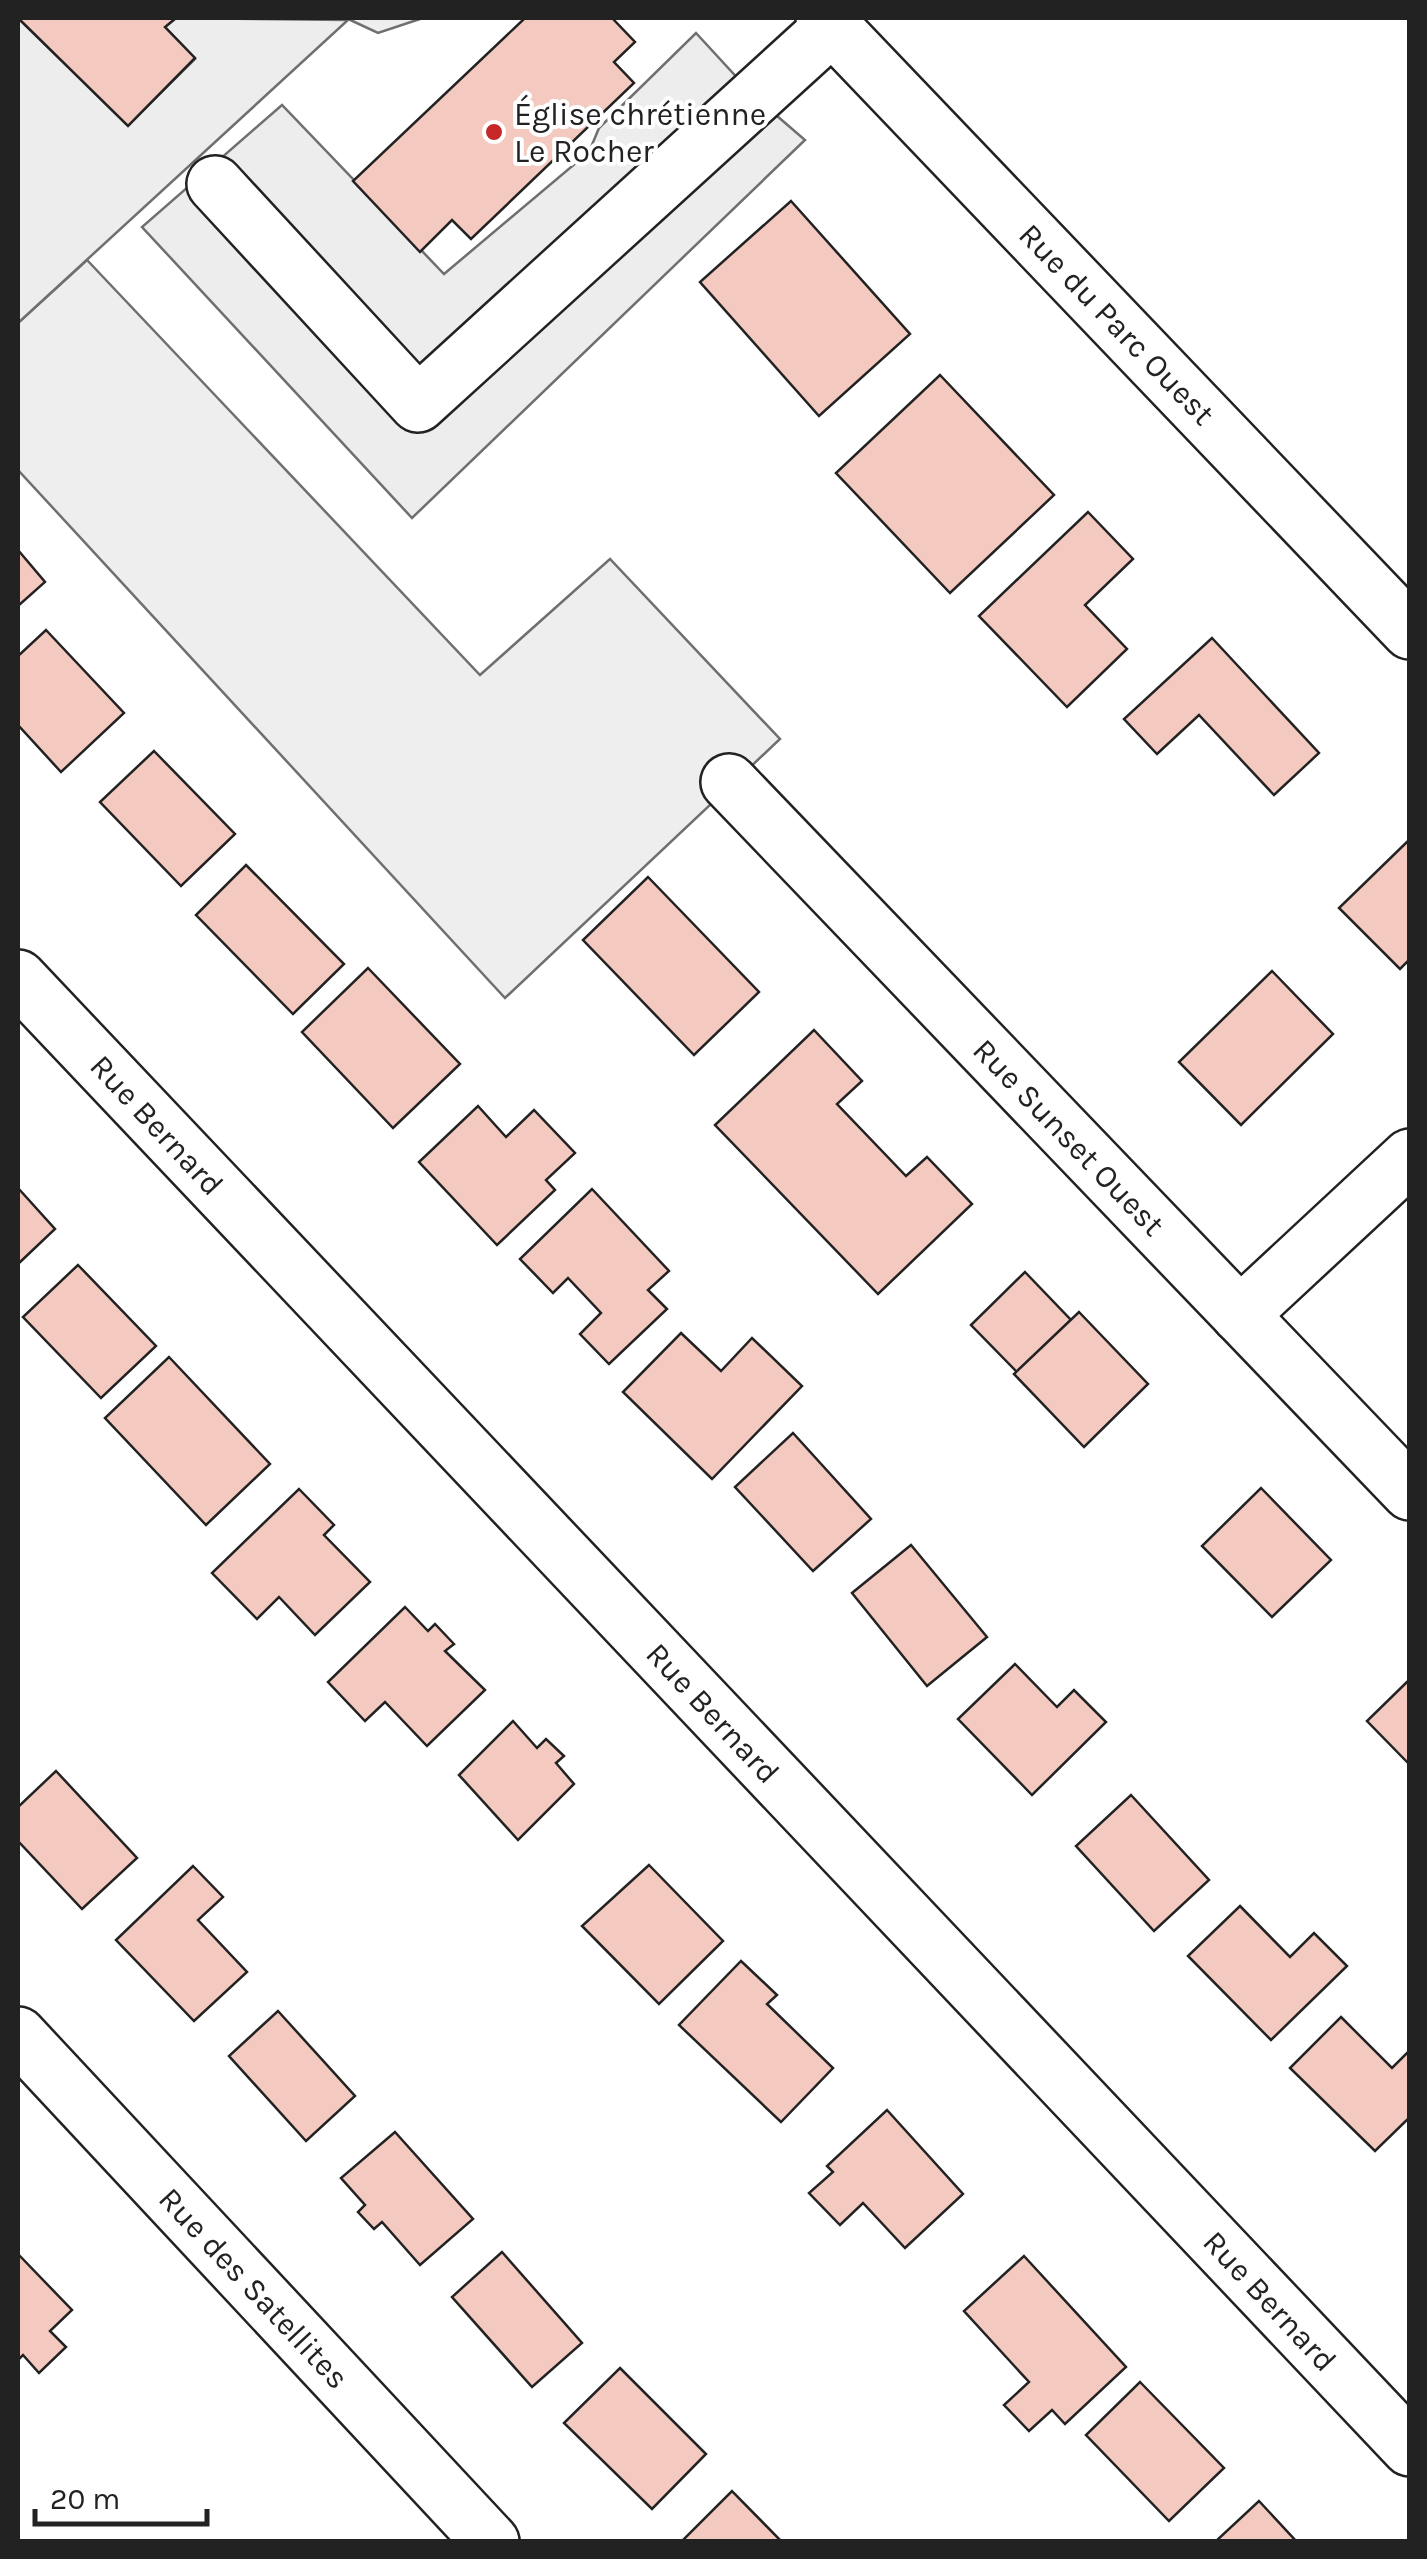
<svg xmlns="http://www.w3.org/2000/svg" width="1427" height="2559" viewBox="0 0 1427 2559" font-family="Karla,sans-serif">
	<style>
		.green { fill: #eee; stroke: #6f6f6f; stroke-width: 2.5 }
		.parking { fill: #ededed; stroke: #6f6f6f; stroke-width: 2.5 }
		.building { fill: #f3c9c0; stroke: #222; stroke-width: 2.5 }
		.lines { fill: none; stroke-linecap: round; stroke-linejoin: round }
		.minor-casing { stroke: #222; stroke-width: 60 }
		.minor { stroke: #fff; stroke-width: 55 }
		.poi-dot { fill: #c62828; stroke: #fff; stroke-width: 4 }
		.labels { text-anchor: middle; stroke-width: 8; stroke-linejoin: round; paint-order: stroke }
		.poi-label { font-size: 32px; fill: #222; stroke: #fff; text-anchor: start }
		.street-label { font-size: 32px; fill: #222; stroke: #fff }
	</style>
	<rect width="100%" height="100%" fill="#fff"/>
	<!-- green -->
	<g class="green">
		<path d="M 346,18 L 423,18 L 378,33 Z"/>
		<path d="M 87,260 L 480,675 L 610,559 L 780,739 L 505,998 L 18,470 L 18,323 Z"/>
	</g>
	<!-- parking -->
	<g class="parking">
		<path d="M 18,18 L 128,125 L 195,59 L 165,27 L 176,18 L 348,20 L 18,323 Z"/>
		<path d="M 696,33 L 755,97 L 805,140 L 412,518 L 142,227 L 282,105 L 444,274 L 589,152 L 599,128 Z"/>
	</g>
	<!-- building -->
	<g class="building">
		<path d="M 18,18 L 176,18 L 165,27 L 195,58 L 128,126 Z"/>
		<path d="M 525,18 L 612,18 L 635,42 L 614,62 L 634,83 L 471,239 L 452,220 L 420,252 L 353,181 Z"/>
		<path d="M 791,201 L 910,334 L 819,416 L 700,282 Z"/>
		<path d="M 940,375 L 1054,495 L 950,593 L 836,473 Z"/>
		<path d="M 1088,512 L 1133,559 L 1085,605 L 1127,649 L 1067,707 L 979,616 Z"/>
		<path d="M 18,550 L 45,582 L 18,606 Z"/>
		<path d="M 46,630 L 124,713 L 61,772 L 18,725 L 18,656 Z"/>
		<path d="M 1212,638 L 1319,753 L 1274,795 L 1199,715 L 1157,754 L 1124,719 Z"/>
		<path d="M 154,751 L 235,834 L 181,886 L 100,802 Z"/>
		<path d="M 1410,839 L 1410,959 L 1400,969 L 1339,908 Z"/>
		<path d="M 246,865 L 344,964 L 293,1014 L 196,915 Z"/>
		<path d="M 648,877 L 759,992 L 694,1055 L 583,940 Z"/>
		<path d="M 368,968 L 460,1064 L 393,1128 L 302,1032 Z"/>
		<path d="M 1272,971 L 1333,1034 L 1241,1125 L 1179,1062 Z"/>
		<path d="M 814,1030 L 862,1081 L 837,1104 L 906,1176 L 927,1157 L 972,1204 L 878,1294 L 715,1125 Z"/>
		<path d="M 478,1106 L 506,1137 L 534,1110 L 575,1153 L 546,1180 L 555,1190 L 497,1245 L 419,1162 Z"/>
		<path d="M 18,1188 L 55,1229 L 18,1264 Z"/>
		<path d="M 592,1189 L 669,1271 L 648,1290 L 667,1309 L 609,1364 L 580,1334 L 601,1313 L 568,1278 L 553,1293 L 520,1259 Z"/>
		<path d="M 78,1265 L 156,1346 L 101,1398 L 23,1317 Z"/>
		<path d="M 1025,1272 L 1071,1320 L 1017,1372 L 971,1325 Z"/>
		<path d="M 1079,1312 L 1148,1384 L 1084,1447 L 1014,1374 Z"/>
		<path d="M 681,1333 L 721,1371 L 752,1338 L 802,1386 L 712,1479 L 623,1392 Z"/>
		<path d="M 169,1357 L 270,1464 L 206,1525 L 105,1418 Z"/>
		<path d="M 793,1433 L 871,1519 L 813,1571 L 735,1487 Z"/>
		<path d="M 1261,1488 L 1331,1560 L 1272,1617 L 1202,1546 Z"/>
		<path d="M 299,1489 L 334,1525 L 324,1535 L 370,1582 L 315,1635 L 279,1597 L 257,1619 L 212,1573 Z"/>
		<path d="M 911,1545 L 987,1637 L 927,1686 L 852,1593 Z"/>
		<path d="M 405,1607 L 428,1631 L 435,1624 L 454,1644 L 445,1651 L 485,1690 L 427,1746 L 385,1702 L 365,1721 L 328,1682 Z"/>
		<path d="M 1015,1664 L 1057,1707 L 1074,1690 L 1106,1722 L 1032,1795 L 958,1719 Z"/>
		<path d="M 1410,1679 L 1410,1765 L 1367,1721 Z"/>
		<path d="M 513,1721 L 537,1748 L 546,1739 L 564,1756 L 556,1763 L 574,1784 L 518,1840 L 459,1775 Z"/>
		<path d="M 56,1771 L 137,1858 L 82,1909 L 18,1841 L 18,1807 Z"/>
		<path d="M 1131,1795 L 1209,1880 L 1154,1931 L 1076,1846 Z"/>
		<path d="M 649,1865 L 723,1941 L 659,2004 L 582,1926 Z"/>
		<path d="M 193,1866 L 223,1897 L 198,1920 L 247,1972 L 194,2021 L 116,1940 Z"/>
		<path d="M 1240,1906 L 1290,1957 L 1314,1933 L 1347,1966 L 1271,2040 L 1188,1956 Z"/>
		<path d="M 741,1961 L 777,1995 L 767,2004 L 833,2068 L 781,2122 L 679,2025 Z"/>
		<path d="M 278,2011 L 355,2096 L 306,2141 L 229,2056 Z"/>
		<path d="M 1341,2017 L 1392,2068 L 1410,2050 L 1410,2117 L 1375,2151 L 1290,2068 Z"/>
		<path d="M 887,2110 L 963,2194 L 905,2248 L 863,2203 L 840,2225 L 809,2193 L 833,2172 L 827,2166 Z"/>
		<path d="M 395,2132 L 473,2219 L 420,2265 L 382,2222 L 374,2229 L 358,2212 L 365,2205 L 341,2178 Z"/>
		<path d="M 502,2252 L 582,2343 L 532,2387 L 452,2297 Z"/>
		<path d="M 18,2254 L 72,2310 L 50,2331 L 66,2347 L 39,2373 L 23,2355 L 18,2360 Z"/>
		<path d="M 1024,2256 L 1126,2367 L 1065,2424 L 1052,2410 L 1029,2431 L 1004,2405 L 1029,2382 L 964,2311 Z"/>
		<path d="M 620,2368 L 706,2454 L 652,2509 L 564,2423 Z"/>
		<path d="M 1140,2382 L 1224,2468 L 1169,2521 L 1086,2435 Z"/>
		<path d="M 732,2491 L 782,2542 L 681,2542 Z"/>
		<path d="M 1259,2501 L 1297,2542 L 1215,2542 Z"/>
	</g>
	<g class="lines">
		<!-- minor casing -->
		<g class="minor-casing">
			<g id="minor">
				<path d="M 824,18 L 1410,631"/>
				<path d="M 215,184 L 418,404 L 833,26"/>
				<path d="M 729,782 L 1410,1492"/>
				<path d="M 18,978 L 1410,2448"/>
				<path d="M 1240,1315 L 1410,1157"/>
				<path d="M 18,2035 L 491,2542"/>
			</g>
		</g>
		<!-- minor -->
		<use href="#minor" class="minor"/>
	</g>
	<!-- markers -->
	<circle class="poi-dot" cx="494" cy="132" r="10"/>
	<g class="labels">
		<!-- poi labels -->
		<g class="poi-label">
			<text x="514" y="125">Église chrétienne<tspan x="514" dy="37">Le Rocher</tspan></text>
		</g>
		<!-- street labels -->
		<g class="street-label">
			<text transform="translate(1117 324) rotate(46)" y="11">Rue du Parc Ouest</text>
			<text transform="translate(157 1125) rotate(47)" y="11">Rue Bernard</text>
			<text transform="translate(1069 1137) rotate(46)" y="11">Rue Sunset Ouest</text>
			<text transform="translate(713 1713) rotate(47)" y="11">Rue Bernard</text>
			<text transform="translate(254 2288) rotate(47)" y="11">Rue des Satellites</text>
			<text transform="translate(1270 2301) rotate(47)" y="11">Rue Bernard</text>
		</g>
	</g>
	<!-- border -->
	<rect width="1427" height="2559" fill="none" stroke="#222222" stroke-width="40"/>
	<!-- scale -->
	<path d="M35 2509v15h172v-15" fill="none" stroke="#222222" stroke-width="5"/>
	<text x="50" y="2509" font-size="30" fill="#222222" stroke="#ffffff" stroke-width="8" paint-order="stroke">20 m</text>
</svg>
